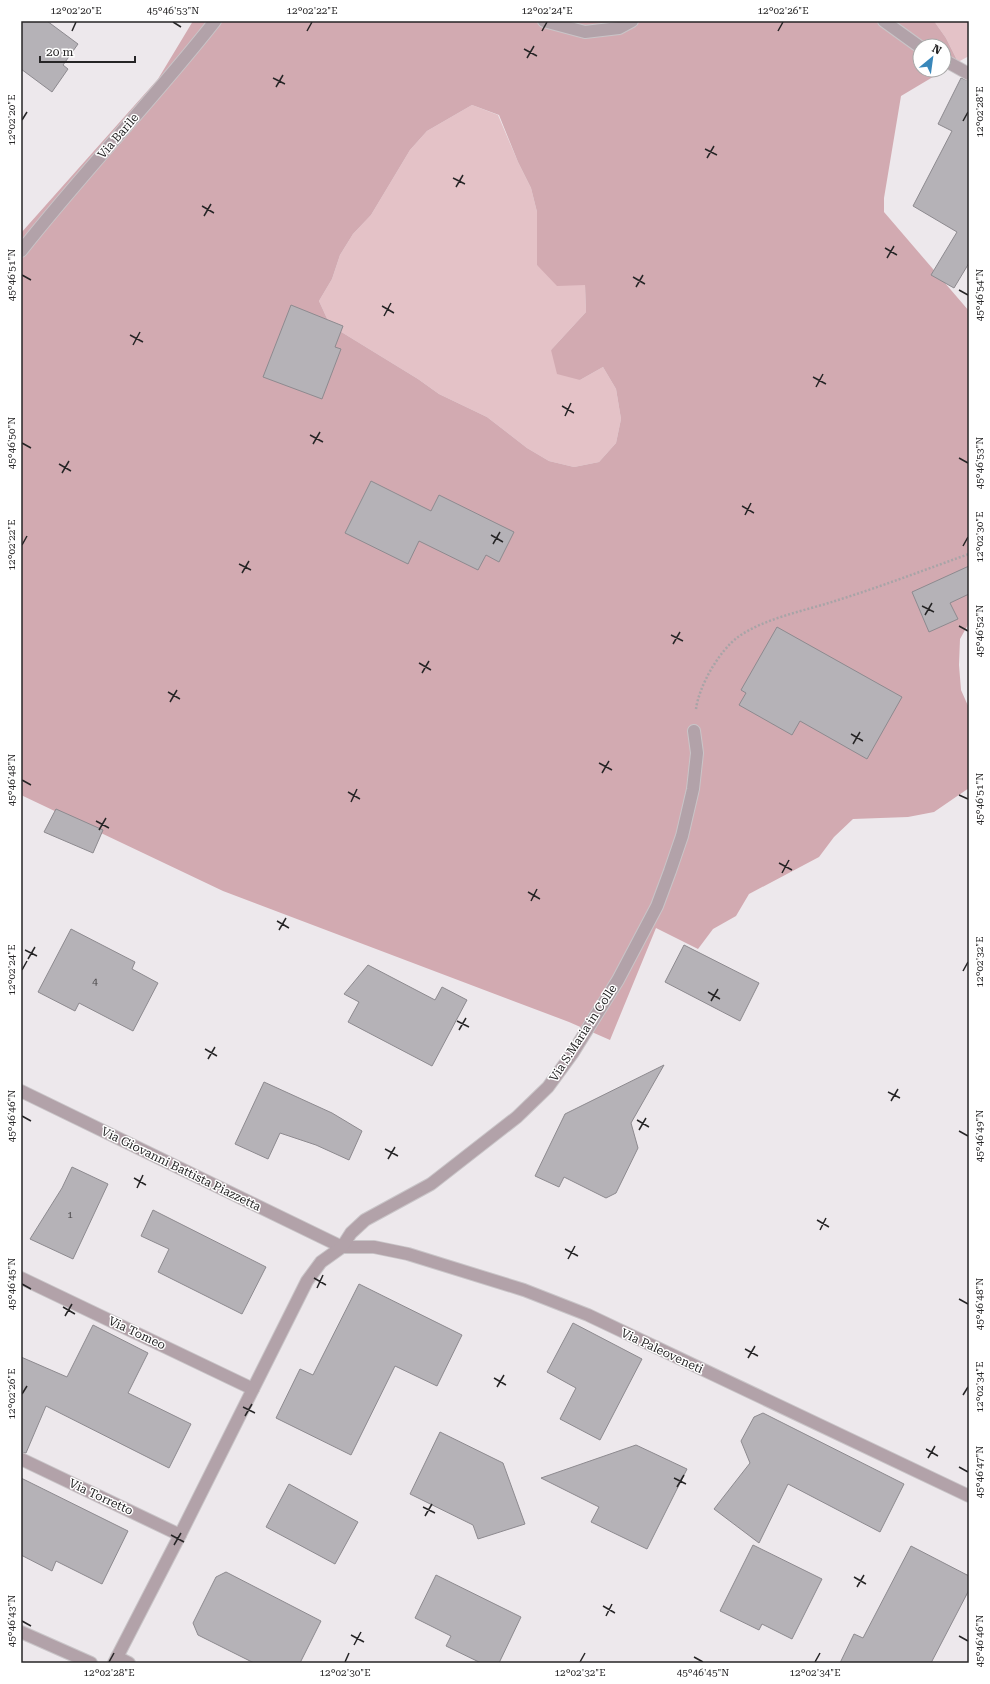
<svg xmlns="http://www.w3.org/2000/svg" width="990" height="1684" viewBox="0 0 990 1684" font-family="'Roboto Serif',serif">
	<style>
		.green { fill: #e4c2c7 }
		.forest { fill: #d2aab1; fill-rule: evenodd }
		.building { fill: #b5b2b7; stroke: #8d8a8f }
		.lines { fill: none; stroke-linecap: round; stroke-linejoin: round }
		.lane-casing { stroke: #c9c5c8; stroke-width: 14 }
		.street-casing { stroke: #c9c5c8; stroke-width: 14 }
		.path { stroke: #a8a4a7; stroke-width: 2.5; stroke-dasharray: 2 2; stroke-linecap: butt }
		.lane { stroke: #b2a2a9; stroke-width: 12 }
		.street { stroke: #b2a2a9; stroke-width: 12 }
		.ticks { fill: none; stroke: #262526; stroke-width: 1.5 }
		.labels { text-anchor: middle; stroke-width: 3; stroke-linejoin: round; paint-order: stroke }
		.number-label { font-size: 10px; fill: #4a484a }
		.street-label { font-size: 12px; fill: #262526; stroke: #fff }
		.neatline { fill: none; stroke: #262526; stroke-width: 1.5 }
		.ticks-label { font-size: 10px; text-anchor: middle; fill: #262526 }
	</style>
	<rect width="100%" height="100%" fill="#ede8ec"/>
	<!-- green -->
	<g class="green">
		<path d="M 934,21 L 969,21 L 969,56 L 958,62 L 946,38 Z"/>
		<path d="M 472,105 L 498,115 L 518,162 L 531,188 L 537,212 L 537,265 L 585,285 L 586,312 L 551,350 L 580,380 L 603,367 L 616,389 L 621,419 L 616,443 L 599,462 L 574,467 L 549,461 L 527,448 L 487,417 L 439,394 L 418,379 L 330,325 L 319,301 L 332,279 L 340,255 L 353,234 L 371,215 L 410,150 L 427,131 Z"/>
	</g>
	<!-- forest -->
	<path class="forest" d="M 193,21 L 934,21 L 946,38 L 958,62 L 901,96 L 884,198 L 884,212 L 969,311 L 969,623 L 960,639 L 959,665 L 961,690 L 969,708 L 969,788 L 934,812 L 908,817 L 853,819 L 834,837 L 819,857 L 749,894 L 736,916 L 713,929 L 698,949 L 656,928 L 610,1040 L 569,1022 L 223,891 L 21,795 L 21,233 L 158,79 ZM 920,46 L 944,46 L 944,70 L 920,70 ZM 472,105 L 499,115 L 518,162 L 531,188 L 537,212 L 537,265 L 557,286 L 585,285 L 586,312 L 551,350 L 557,374 L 580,380 L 603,367 L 616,389 L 621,419 L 616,443 L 599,462 L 574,467 L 549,461 L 527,448 L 487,417 L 439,394 L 418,379 L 330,325 L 319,301 L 332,279 L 340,255 L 353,234 L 371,215 L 410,150 L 427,131 Z"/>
	<!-- building -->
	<g class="building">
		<path d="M 21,21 L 47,21 L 78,44 L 63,65 L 68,69 L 52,92 L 21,69 Z"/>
		<path d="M 961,78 L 969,81 L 969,263 L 954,288 L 931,275 L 957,232 L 913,206 L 952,131 L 938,124 Z"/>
		<path d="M 291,305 L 343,326 L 335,347 L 341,349 L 322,399 L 263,377 Z"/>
		<path d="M 371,481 L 431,511 L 439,495 L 514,532 L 499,562 L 486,555 L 478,570 L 419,541 L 408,564 L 345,533 Z"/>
		<path d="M 969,566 L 969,594 L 950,603 L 958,619 L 929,632 L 912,592 Z"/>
		<path d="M 777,627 L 902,697 L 867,759 L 800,721 L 792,735 L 739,705 L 746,693 L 741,690 Z"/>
		<path d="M 56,809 L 103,830 L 93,853 L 44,832 Z"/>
		<path d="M 71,929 L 135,962 L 132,969 L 158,983 L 133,1031 L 79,1003 L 75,1011 L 38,992 Z"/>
		<path d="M 684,945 L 759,983 L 740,1021 L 665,982 Z"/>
		<path d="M 368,965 L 435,1000 L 442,987 L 467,1000 L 432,1066 L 348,1022 L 359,1002 L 344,994 Z"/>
		<path d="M 664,1065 L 631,1123 L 638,1148 L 616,1193 L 606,1198 L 564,1177 L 559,1187 L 535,1176 L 565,1114 Z"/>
		<path d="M 264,1082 L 332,1113 L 362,1131 L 349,1160 L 316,1145 L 280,1133 L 268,1159 L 235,1144 Z"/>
		<path d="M 72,1167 L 108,1184 L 73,1259 L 30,1239 L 62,1188 Z"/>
		<path d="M 153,1210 L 266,1267 L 242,1314 L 158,1272 L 169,1249 L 141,1236 Z"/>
		<path d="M 359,1284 L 462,1335 L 437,1386 L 395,1366 L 351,1455 L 276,1418 L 300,1369 L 313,1375 Z"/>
		<path d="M 573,1323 L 642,1359 L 600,1440 L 560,1419 L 576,1388 L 547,1372 Z"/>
		<path d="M 93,1325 L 148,1353 L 128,1393 L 191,1424 L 169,1468 L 46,1406 L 26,1453 L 21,1452 L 21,1357 L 67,1377 Z"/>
		<path d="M 763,1413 L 904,1484 L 880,1532 L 788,1484 L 759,1543 L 714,1509 L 750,1463 L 741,1441 L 754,1417 Z"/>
		<path d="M 440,1432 L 503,1463 L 525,1524 L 478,1539 L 473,1525 L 410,1494 Z"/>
		<path d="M 636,1445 L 687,1469 L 647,1549 L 591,1522 L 599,1507 L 541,1478 Z"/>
		<path d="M 21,1478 L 128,1531 L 102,1584 L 56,1561 L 52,1571 L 21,1555 Z"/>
		<path d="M 289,1484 L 358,1522 L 335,1564 L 266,1527 Z"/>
		<path d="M 753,1545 L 822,1579 L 792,1639 L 762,1624 L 759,1630 L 720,1611 Z"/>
		<path d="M 911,1546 L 969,1576 L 969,1590 L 931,1663 L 840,1663 L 854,1634 L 863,1638 Z"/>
		<path d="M 226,1572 L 321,1621 L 300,1663 L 254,1663 L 198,1635 L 193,1623 L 216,1577 Z"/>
		<path d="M 436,1575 L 521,1617 L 499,1663 L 481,1663 L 446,1646 L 451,1636 L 415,1618 Z"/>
	</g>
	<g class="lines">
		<!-- lane casing -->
		<g class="lane-casing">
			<g id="lane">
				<path d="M 544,21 L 585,32 L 619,28 L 632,21"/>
				<path d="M 21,251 C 83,172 153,100 215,21"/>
				<path d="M 117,1657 L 129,1663"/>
			</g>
		</g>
		<!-- street casing -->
		<g class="street-casing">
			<g id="street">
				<path d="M 884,21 L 920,47"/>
				<path d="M 944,60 L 969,74"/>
				<path d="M 21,1091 L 342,1247 L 374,1247 L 408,1254 L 524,1290 L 588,1315 L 969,1496"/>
				<path d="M 21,1278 L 253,1389"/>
				<path d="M 21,1459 L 180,1535"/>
				<path d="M 21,1632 L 91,1663"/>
				<path d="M 114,1663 L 180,1535 L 307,1281 L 321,1262 L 342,1247 L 351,1233 L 365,1220 L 431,1184 L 517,1117 L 548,1087 L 572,1054 L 618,980 L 657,906 L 670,871 L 682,836 L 693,789 L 697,753 L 694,731"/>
			</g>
		</g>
		<!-- path -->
		<path class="path" d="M 696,709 C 699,686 719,651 738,637 C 765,618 804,611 835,601 C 880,587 924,570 969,554"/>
		<!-- lane -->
		<use href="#lane" class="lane"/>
		<!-- street -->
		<use href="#street" class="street"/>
	</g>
	<!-- ticks -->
	<path class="ticks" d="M 173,22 L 181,27M 72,31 L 76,22M 307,31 L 312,22M 542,31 L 547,22M 778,31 L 783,22M 524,49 L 537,56M 527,58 L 534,46M 273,78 L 285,84M 276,87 L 283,75M 22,120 L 27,112M 963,121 L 968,112M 705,149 L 717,155M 707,158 L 714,146M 453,178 L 465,184M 456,187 L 463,175M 202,206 L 214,213M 204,216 L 211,204M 885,248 L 897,255M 887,258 L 894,246M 22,275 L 31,280M 633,277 L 645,284M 636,287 L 643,275M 959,290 L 968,295M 382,306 L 394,313M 384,316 L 391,303M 130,335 L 143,342M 133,345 L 140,332M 813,377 L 826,384M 816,387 L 823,374M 562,406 L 574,413M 565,416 L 571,403M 310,435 L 323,442M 22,443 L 31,448M 313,444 L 320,432M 959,458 L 968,463M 59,464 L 71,471M 62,473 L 69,461M 742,506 L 754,513M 745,515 L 751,503M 491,535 L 503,542M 493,544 L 500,532M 22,545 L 27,536M 963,546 L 968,537M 239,564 L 251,570M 242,573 L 249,561M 922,606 L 934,612M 925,615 L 932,603M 959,626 L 968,631M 671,635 L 683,641M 673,644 L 680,632M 419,663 L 431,670M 422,673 L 429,661M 168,692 L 180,699M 170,702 L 177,690M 851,734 L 863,741M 853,744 L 860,732M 599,763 L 612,770M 602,773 L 609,761M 22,780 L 31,785M 348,792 L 360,799M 959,795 L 968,799M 351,802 L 357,789M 96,821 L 109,828M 99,830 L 106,818M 779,863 L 792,870M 782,873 L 789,860M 528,892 L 540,899M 531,901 L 537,889M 277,921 L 289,928M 279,930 L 286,918M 25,950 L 37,956M 28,959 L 35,947M 22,970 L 27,961M 963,971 L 968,962M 708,992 L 720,999M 711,1001 L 718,989M 457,1021 L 469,1027M 459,1030 L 466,1018M 205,1049 L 217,1056M 208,1059 L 215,1047M 888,1092 L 900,1098M 891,1101 L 898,1089M 22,1116 L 31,1121M 637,1120 L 649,1127M 639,1130 L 646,1118M 959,1131 L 968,1136M 385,1149 L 398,1156M 388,1159 L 395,1147M 134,1178 L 146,1185M 137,1188 L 143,1175M 817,1220 L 829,1227M 820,1230 L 826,1218M 565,1249 L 578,1256M 568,1259 L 575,1246M 314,1278 L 326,1285M 22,1284 L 31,1289M 317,1288 L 323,1275M 959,1299 L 968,1304M 63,1307 L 75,1314M 65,1316 L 72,1304M 745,1349 L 758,1356M 748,1358 L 755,1346M 494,1378 L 506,1385M 497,1387 L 504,1375M 22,1394 L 27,1386M 963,1395 L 968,1387M 243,1407 L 255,1413M 245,1416 L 252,1404M 926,1449 L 938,1456M 928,1458 L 935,1446M 959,1467 L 968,1472M 674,1478 L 686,1484M 677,1487 L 684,1475M 423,1507 L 435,1513M 425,1516 L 432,1504M 171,1535 L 184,1542M 174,1545 L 181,1533M 854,1577 L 866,1584M 857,1587 L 864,1575M 603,1606 L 615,1613M 606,1616 L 612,1604M 22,1621 L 31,1626M 351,1635 L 364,1642M 959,1636 L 968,1641M 354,1645 L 361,1632M 694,1657 L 703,1662M 109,1662 L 114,1653M 345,1662 L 349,1653M 580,1662 L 585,1653M 815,1662 L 820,1653"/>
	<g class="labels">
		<!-- number labels -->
		<g class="number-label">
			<text x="95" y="985">4</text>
			<text x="70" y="1218">1</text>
		</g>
		<!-- street labels -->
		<g class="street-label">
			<text transform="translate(118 136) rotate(-49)" y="4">Via Barile</text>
			<text transform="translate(583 1033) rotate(-57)" y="4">Via S.Maria in Colle</text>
			<text transform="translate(181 1169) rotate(26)" y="4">Via Giovanni Battista Piazzetta</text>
			<text transform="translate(137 1333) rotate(25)" y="4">Via Tomeo</text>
			<text transform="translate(662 1351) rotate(25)" y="4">Via Paleoveneti</text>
			<text transform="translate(101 1497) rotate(25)" y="4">Via Torretto</text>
		</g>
	</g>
	<!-- border -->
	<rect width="990" height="1684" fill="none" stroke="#ffffff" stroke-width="44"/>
	<!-- north arrow -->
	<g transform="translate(932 58) rotate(29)"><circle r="19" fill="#ffffff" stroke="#a8a8a8"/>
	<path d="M0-3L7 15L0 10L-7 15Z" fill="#3987ba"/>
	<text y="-6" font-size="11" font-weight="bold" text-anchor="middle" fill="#262526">N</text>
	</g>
	<!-- scale -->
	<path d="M40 56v6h95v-6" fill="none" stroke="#262526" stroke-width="2"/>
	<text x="46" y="56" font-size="12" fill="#262526" stroke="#ffffff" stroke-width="3" paint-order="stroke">20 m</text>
	<rect x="22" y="22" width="946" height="1640" class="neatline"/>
	<g class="ticks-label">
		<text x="76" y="14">12°02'20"E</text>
		<text x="173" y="14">45°46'53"N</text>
		<text x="312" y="14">12°02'22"E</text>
		<text x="547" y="14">12°02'24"E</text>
		<text x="783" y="14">12°02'26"E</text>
		<text transform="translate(979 112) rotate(-90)" y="4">12°02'28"E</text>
		<text transform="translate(11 120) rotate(-90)" y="4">12°02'20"E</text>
		<text transform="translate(11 275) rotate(-90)" y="4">45°46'51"N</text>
		<text transform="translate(979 295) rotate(-90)" y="4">45°46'54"N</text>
		<text transform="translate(11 443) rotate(-90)" y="4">45°46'50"N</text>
		<text transform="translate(979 463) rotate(-90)" y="4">45°46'53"N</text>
		<text transform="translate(979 537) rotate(-90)" y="4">12°02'30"E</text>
		<text transform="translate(11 545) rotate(-90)" y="4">12°02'22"E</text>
		<text transform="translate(979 631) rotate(-90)" y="4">45°46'52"N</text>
		<text transform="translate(11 780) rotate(-90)" y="4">45°46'48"N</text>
		<text transform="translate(979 799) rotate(-90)" y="4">45°46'51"N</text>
		<text transform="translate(979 962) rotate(-90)" y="4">12°02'32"E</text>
		<text transform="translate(11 970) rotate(-90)" y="4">12°02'24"E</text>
		<text transform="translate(11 1116) rotate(-90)" y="4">45°46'46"N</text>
		<text transform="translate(979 1136) rotate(-90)" y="4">45°46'49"N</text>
		<text transform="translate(11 1284) rotate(-90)" y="4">45°46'45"N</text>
		<text transform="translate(979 1304) rotate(-90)" y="4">45°46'48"N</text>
		<text transform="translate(979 1387) rotate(-90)" y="4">12°02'34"E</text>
		<text transform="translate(11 1394) rotate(-90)" y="4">12°02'26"E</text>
		<text transform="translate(979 1472) rotate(-90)" y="4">45°46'47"N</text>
		<text transform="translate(11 1621) rotate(-90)" y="4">45°46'43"N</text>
		<text transform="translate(979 1641) rotate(-90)" y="4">45°46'46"N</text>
		<text x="109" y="1676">12°02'28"E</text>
		<text x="345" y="1676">12°02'30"E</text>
		<text x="580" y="1676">12°02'32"E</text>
		<text x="703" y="1676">45°46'45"N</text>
		<text x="815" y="1676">12°02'34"E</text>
	</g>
</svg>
